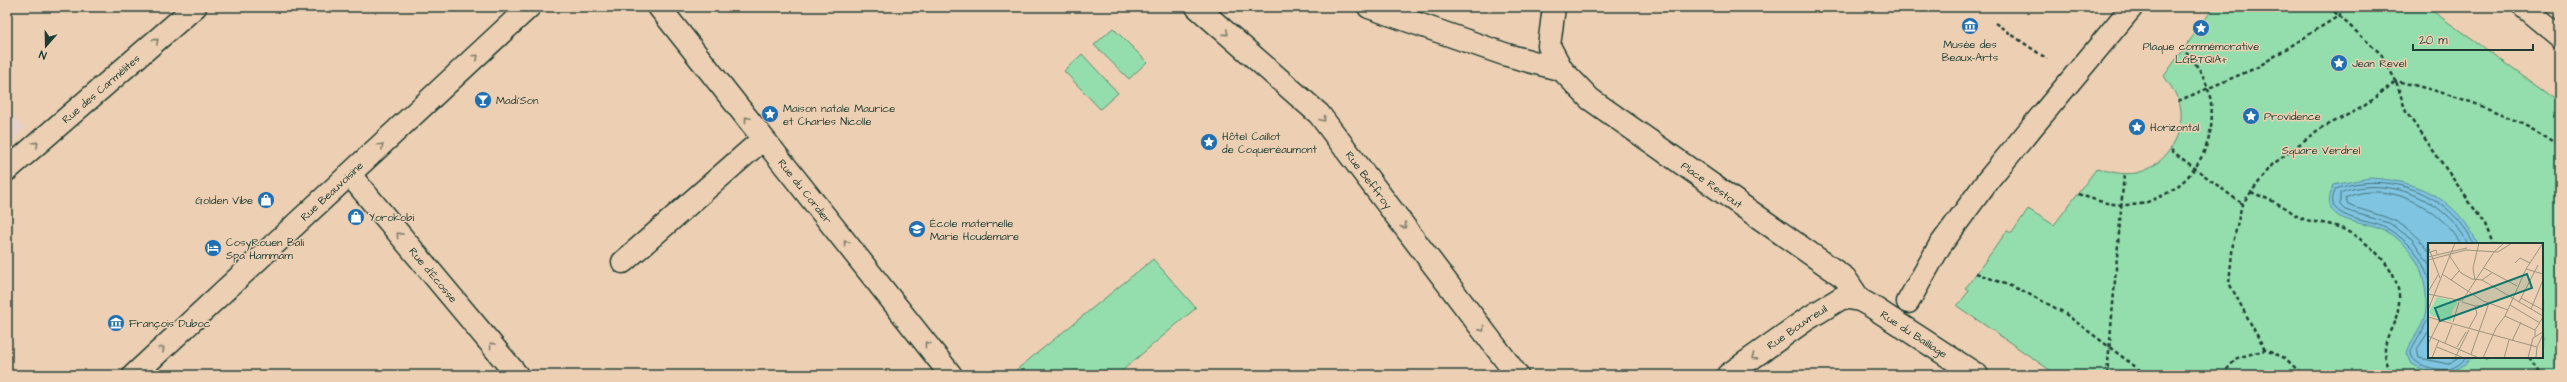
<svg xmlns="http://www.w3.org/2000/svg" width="2567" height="382" viewBox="0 0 2567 382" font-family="'Architects Daughter',sans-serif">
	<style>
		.built { fill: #e5d1c9 }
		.green { fill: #94ddac; stroke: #5a8d70; fill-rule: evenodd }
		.water { fill: #7fc4e0; stroke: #598e9b }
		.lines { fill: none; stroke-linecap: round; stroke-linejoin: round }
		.shore { stroke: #457379; stroke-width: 1 }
		.minor-casing { stroke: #1f3d34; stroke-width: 25 }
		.path { stroke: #1f3d34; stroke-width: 2.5; stroke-dasharray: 4 3; stroke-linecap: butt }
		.minor { stroke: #edd0b3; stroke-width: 22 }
		.oneway { stroke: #7c7f6d }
		.labels { text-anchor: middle; stroke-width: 3; stroke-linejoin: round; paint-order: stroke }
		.poi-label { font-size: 11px; fill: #1f3d34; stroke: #edd0b3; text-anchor: start }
		.street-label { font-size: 11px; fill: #1f3d34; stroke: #edd0b3 }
		.park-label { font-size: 11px; fill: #25453a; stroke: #edd0b3 }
		.inset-road { fill: none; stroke: #9b9580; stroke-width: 1 }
		.view { fill: #0f766e; fill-opacity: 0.15; stroke: #0f766e; stroke-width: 2 }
		.inset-edge { fill: none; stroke: #1f3d34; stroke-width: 2 }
	</style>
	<rect width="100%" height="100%" fill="#edd0b3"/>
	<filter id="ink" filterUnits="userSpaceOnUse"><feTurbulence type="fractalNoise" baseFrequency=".025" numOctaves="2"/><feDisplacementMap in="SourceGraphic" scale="8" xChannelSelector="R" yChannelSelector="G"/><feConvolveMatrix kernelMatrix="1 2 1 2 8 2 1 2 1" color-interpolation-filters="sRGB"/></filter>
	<g filter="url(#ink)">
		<!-- built -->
		<path class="built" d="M 7,109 L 25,129 L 7,145 Z"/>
		<!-- green -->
		<g class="green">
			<path d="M 2214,7 L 2427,7 L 2560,103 L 2560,375 L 2057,375 L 1957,306 L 1969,291 L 1965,289 L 2007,231 L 2012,233 L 2028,209 L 2054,225 L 2097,168 C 2110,172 2122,175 2136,173 C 2163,168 2183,138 2181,111 C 2180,98 2171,87 2164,76 ZM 2429,244 L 2542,244 L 2542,357 L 2429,357 Z"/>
			<path d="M 1113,28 L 1147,62 L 1129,79 L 1094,45 Z"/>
			<path d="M 1082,54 L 1118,93 L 1100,109 L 1064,71 Z"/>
			<path d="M 1153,259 L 1196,308 L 1117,375 L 1010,375 Z"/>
		</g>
		<!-- water -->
		<path class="water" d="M 2369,178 C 2417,180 2457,199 2478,244 L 2429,244 L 2429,357 L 2472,357 C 2455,377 2434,376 2412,364 L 2407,353 C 2411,338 2425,327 2426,309 C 2428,276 2416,247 2385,231 C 2363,220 2314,224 2334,185 Z"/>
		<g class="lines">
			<!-- shore -->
			<g class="shore">
				<path d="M 2429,251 C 2401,216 2387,219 2348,205 L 2345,198 C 2387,179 2440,207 2461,244"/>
				<path d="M 2429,264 L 2412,239 L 2389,223 L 2345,210 L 2340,205 L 2340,193 C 2386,174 2447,199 2468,244"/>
				<path d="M 2429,281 C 2421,255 2411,243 2388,229 C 2372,219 2319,220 2336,189 C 2388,170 2450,193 2474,244"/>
				<path d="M 2429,316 C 2426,325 2412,347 2411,351 C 2410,366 2438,371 2449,369 C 2457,367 2462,362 2467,357"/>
				<path d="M 2429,331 L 2417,349 L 2419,358 L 2448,364 L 2460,357"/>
			</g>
			<!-- minor casing -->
			<g class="minor-casing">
				<g id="minor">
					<path id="s1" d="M 659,7 L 951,375"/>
					<path id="s2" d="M 1197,7 L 1319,114 L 1517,375"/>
					<path d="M 1369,7 L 1507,55 L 1562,70"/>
					<path id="s3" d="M 1554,7 L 1549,46 L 1562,70 L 1590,99 L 1845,278 L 1860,300"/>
					<path d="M 2524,7 L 2560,37"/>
					<path id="s4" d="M 7,170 L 195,7"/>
					<path id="s5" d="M 350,175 L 517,375"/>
					<path d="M 623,262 L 763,139"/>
					<path d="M 1908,302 L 1939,247 L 1988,180 L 2132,7"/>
					<path id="s6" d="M 134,375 L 529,7"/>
					<path id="s7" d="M 1728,375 L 1807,319 L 1843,297 L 1860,300 L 1871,306 L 1977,375"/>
				</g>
			</g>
			<!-- path -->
			<g class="path">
				<path d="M 2329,7 L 2381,54 L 2396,81 C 2451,93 2515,114 2560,147"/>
				<path d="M 1995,23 L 2047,59"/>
				<path d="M 2178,101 L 2256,68 L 2340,15 L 2341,7"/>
				<path d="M 2171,150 L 2242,204"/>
				<path d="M 2251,192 C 2262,197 2274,201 2284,207 C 2290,210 2294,215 2299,217 C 2310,223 2326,222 2338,227 C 2366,238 2402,270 2399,303 C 2396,334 2374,339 2392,375"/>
				<path d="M 2078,194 C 2100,202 2115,207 2140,204 C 2145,204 2151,200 2157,198 C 2204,179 2225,122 2203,76 C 2199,67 2190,58 2183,49"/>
				<path d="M 1976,273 L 2021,290 L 2063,312 L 2141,371 L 2149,375"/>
				<path d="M 2265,350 L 2229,283 L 2233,243 L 2242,204 L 2272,165 L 2318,130 L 2363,107 L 2396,81 L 2406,112 L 2485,224 L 2493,244"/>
				<path d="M 2530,357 L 2542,375"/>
				<path d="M 2486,360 L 2488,357"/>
				<path d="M 2107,375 L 2124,174"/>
				<path d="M 2222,375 L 2237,358 L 2265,350 L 2285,358 L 2303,375"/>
			</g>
			<!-- minor -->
			<use href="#minor" class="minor"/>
		</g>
		<!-- one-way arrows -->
		<defs><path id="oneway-chevron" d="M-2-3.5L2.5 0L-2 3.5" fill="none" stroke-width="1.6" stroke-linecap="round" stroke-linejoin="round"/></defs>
		<g class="oneway">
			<use href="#oneway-chevron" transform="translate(1226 33) rotate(41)"/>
			<use href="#oneway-chevron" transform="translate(156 41) rotate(-42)"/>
			<use href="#oneway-chevron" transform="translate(476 57) rotate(-43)"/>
			<use href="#oneway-chevron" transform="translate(747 119) rotate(-128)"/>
			<use href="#oneway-chevron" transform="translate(1323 119) rotate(53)"/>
			<use href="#oneway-chevron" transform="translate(36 144) rotate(-42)"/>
			<use href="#oneway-chevron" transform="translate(381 146) rotate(-43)"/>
			<use href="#oneway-chevron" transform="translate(1404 226) rotate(53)"/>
			<use href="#oneway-chevron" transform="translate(399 235) rotate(-130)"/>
			<use href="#oneway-chevron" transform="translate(846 243) rotate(-129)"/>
			<use href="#oneway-chevron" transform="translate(1482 329) rotate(53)"/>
			<use href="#oneway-chevron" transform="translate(927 344) rotate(-128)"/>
			<use href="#oneway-chevron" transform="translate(492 345) rotate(-130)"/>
			<use href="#oneway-chevron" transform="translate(162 349) rotate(-43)"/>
			<use href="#oneway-chevron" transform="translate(1754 357) rotate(145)"/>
		</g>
	</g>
	<!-- icons -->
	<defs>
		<g id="museum-disc" transform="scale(0.9)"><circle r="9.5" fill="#1f6fb2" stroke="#edd0b3"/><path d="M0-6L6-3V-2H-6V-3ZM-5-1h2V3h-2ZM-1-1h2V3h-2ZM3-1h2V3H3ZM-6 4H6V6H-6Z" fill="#fff"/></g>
		<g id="sight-disc" transform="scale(0.9)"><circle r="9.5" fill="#1f6fb2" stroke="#edd0b3"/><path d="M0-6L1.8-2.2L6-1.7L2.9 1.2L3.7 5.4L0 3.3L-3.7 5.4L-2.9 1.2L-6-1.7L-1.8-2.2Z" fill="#fff"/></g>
		<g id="bar-disc" transform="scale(0.9)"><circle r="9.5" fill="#1f6fb2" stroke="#edd0b3"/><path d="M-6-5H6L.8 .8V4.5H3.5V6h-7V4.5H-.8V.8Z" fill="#fff"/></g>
		<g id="shop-disc" transform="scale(0.9)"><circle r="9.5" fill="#1f6fb2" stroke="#edd0b3"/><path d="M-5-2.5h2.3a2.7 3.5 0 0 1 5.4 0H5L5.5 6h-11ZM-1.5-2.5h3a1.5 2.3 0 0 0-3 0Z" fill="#fff"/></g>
		<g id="school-disc" transform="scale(0.9)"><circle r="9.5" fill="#1f6fb2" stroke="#edd0b3"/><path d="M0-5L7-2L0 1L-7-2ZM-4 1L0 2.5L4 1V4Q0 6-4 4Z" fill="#fff"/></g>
		<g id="hotel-disc" transform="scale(0.9)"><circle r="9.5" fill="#1f6fb2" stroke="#edd0b3"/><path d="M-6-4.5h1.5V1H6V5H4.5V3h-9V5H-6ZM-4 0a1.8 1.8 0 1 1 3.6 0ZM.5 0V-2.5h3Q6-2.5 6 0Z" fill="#fff"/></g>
	</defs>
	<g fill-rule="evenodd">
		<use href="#museum-disc" x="1970" y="26"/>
		<use href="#sight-disc" x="2201" y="28"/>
		<use href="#sight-disc" x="2339" y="63"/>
		<use href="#bar-disc" x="483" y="100"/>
		<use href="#sight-disc" x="770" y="114"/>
		<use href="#sight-disc" x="2251" y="116"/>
		<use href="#sight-disc" x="2137" y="127"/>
		<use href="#sight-disc" x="1209" y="142"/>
		<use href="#shop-disc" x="266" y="200"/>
		<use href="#shop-disc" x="356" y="217"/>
		<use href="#school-disc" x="917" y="229"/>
		<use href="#hotel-disc" x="213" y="248"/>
		<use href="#museum-disc" x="116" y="323"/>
	</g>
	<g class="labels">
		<!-- poi labels -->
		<g class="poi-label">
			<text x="1970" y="48" text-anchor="middle">Musée des<tspan x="1970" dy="13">Beaux-Arts</tspan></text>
			<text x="2201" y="50" text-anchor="middle">Plaque commémorative<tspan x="2201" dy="13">LGBTQIA+</tspan></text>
			<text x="2352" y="67">Jean Revel</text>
			<text x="496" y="104">Madi'Son</text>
			<text x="783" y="112">Maison natale Maurice<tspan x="783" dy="13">et Charles Nicolle</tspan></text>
			<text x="2264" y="120">Providence</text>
			<text x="2150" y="131">Horizontal</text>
			<text x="1222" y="140">Hôtel Caillot<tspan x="1222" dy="13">de Coqueréaumont</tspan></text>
			<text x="253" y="204" text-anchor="end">Golden Vibe</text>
			<text x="369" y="221">Yorokobi</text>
			<text x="930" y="227">École maternelle<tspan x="930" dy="13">Marie Houdemare</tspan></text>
			<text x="226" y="246">CosyRouen Bali<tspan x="226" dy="13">Spa Hammam</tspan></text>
			<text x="129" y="327">François Duboc</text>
		</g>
		<!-- street labels -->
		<g class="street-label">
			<text dy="4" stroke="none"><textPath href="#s4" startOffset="124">Rue des Carmélites</textPath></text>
			<text dy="4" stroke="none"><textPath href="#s2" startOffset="245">Rue Beffroy</textPath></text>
			<text dy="4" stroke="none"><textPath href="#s3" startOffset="256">Place Restout</textPath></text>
			<text dy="4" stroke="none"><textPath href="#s1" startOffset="235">Rue du Cordier</textPath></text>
			<text dy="4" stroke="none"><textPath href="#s6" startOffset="270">Rue Beauvoisine</textPath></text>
			<text dy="4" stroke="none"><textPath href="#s5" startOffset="130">Rue d'Écosse</textPath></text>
			<text dy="4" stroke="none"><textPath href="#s7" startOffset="84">Rue Bouvreuil</textPath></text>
			<text dy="4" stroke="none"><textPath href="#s7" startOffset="220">Rue du Bailliage</textPath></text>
		</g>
		<!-- park labels -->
		<g class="park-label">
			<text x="2321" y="154">Square Verdrel</text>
		</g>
	</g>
	<!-- overview -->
	<g transform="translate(2428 243)">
		<rect width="115" height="115" fill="#edd0b3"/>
		<path d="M 9,54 L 30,59 L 24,68 L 23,78 L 4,73 L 1,69 Z" fill="#94ddac"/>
		<path class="inset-road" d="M 0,3 L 12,35M 0,10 L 8,7 L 9,11M 21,12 L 33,30 L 44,36 L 54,37 L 115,73M 0,14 L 39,5M 0,17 L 38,7 L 70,9 L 84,0M 87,20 L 92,15 L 102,20M 56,25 L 89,43M 98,26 L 115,31M 14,31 L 55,58 L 80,67M 23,37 L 31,28M 47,37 L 45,25 L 51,0M 54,37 L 64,30M 0,49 L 10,32M 0,51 L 34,58 L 66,9 L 76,0M 93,55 L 115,67M 34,59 L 47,63 L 60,62M 91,59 L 110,22M 82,62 L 112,80M 103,66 L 115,37M 0,67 L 27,0M 77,73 L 107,87M 0,74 L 109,104M 25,79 L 31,59M 41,85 L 49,71 L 47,63M 0,93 L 51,115M 107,93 L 107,87 L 115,74M 84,98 L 93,79M 17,100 L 24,82M 0,101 L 12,77M 9,104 L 36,115M 29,104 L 38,89M 43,111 L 61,60M 4,115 L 11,97M 27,115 L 41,87M 55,115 L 68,85 L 77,73 L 98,26 L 115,0M 76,115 L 81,97M 100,115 L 105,95 L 115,89M 108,115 L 109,104 L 115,91"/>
		<path class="view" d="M 99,31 L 104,45 L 12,78 L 7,65 Z"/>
		<rect width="115" height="115" class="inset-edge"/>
	</g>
	<!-- margin -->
	<rect width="2567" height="382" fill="none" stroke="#edd0b3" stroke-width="24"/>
	<rect x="12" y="12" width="2543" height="358" fill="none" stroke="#1f3d34" stroke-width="1.5" filter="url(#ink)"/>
	<!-- north arrow -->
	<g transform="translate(46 46) rotate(200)" stroke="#edd0b3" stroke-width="3" paint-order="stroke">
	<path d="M0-3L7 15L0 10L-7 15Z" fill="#1f3d34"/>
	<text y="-6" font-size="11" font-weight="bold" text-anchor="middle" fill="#1f3d34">N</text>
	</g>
	<!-- scale -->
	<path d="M2413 44v6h120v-6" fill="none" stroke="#1f3d34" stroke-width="2"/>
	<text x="2419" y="44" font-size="12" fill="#1f3d34" stroke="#edd0b3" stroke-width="3" paint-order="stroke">20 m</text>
</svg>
